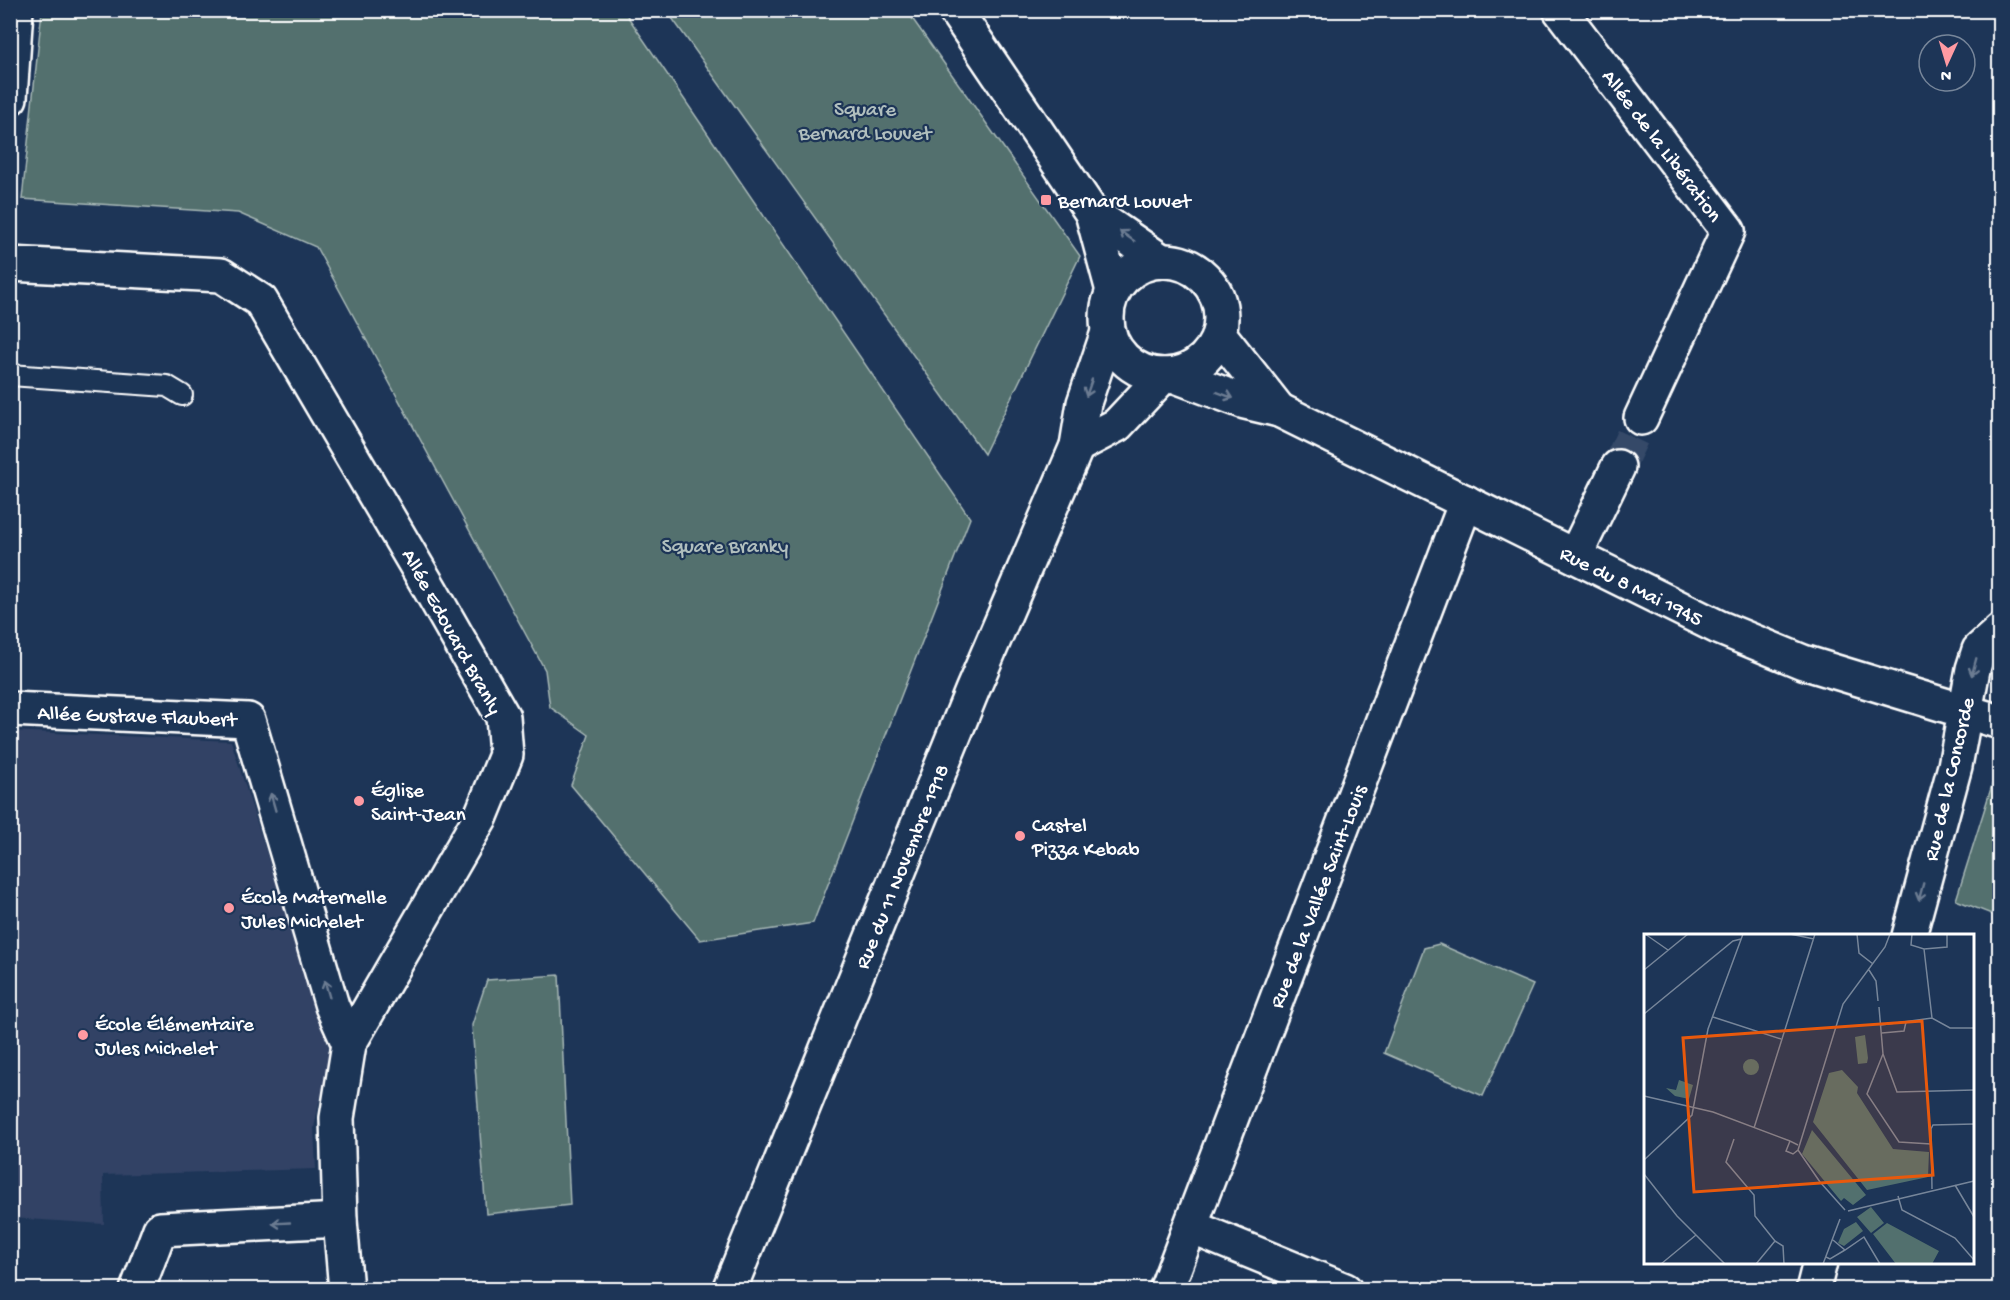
<svg xmlns="http://www.w3.org/2000/svg" width="2010" height="1300" viewBox="0 0 2010 1300" font-family="'Gochi Hand',sans-serif">
	<style>
		.built { fill: #314265 }
		.green { fill: #52706e; stroke: #a8b8b6; stroke-width: 1.5 }
		.lines { fill: none; stroke-linecap: round; stroke-linejoin: round }
		.minor-tunnel { stroke: #344968; stroke-width: 33; stroke-dasharray: 33 16; stroke-linecap: butt }
		.service-casing { stroke: #fff; stroke-width: 24 }
		.minor-casing { stroke: #fff; stroke-width: 38 }
		.tertiary-casing { stroke: #fff; stroke-width: 38 }
		.service { stroke: #1d3557; stroke-width: 20 }
		.minor { stroke: #1d3557; stroke-width: 33 }
		.tertiary { stroke: #1d3557; stroke-width: 33 }
		.oneway { stroke: #6c7c92 }
		.poi-dot { fill: #ff9aa2; stroke: #1d3557; stroke-width: 2 }
		.labels { text-anchor: middle; stroke-width: 4.5; stroke-linejoin: round; paint-order: stroke }
		.park-label { font-size: 21px; fill: #b1bfbe; stroke: #1d3557 }
		.street-label { font-size: 21px; fill: #fff; stroke: #1d3557 }
		.poi-label { font-size: 21px; fill: #fff; stroke: #1d3557; text-anchor: start }
		.inset-road { fill: none; stroke: #77869a; stroke-width: 1.5 }
		.view { fill: #e8590c; fill-opacity: 0.15; stroke: #e8590c; stroke-width: 3 }
		.inset-edge { fill: none; stroke: #fff; stroke-width: 3 }
	</style>
	<rect width="100%" height="100%" fill="#1d3557"/>
	<filter id="ink" filterUnits="userSpaceOnUse"><feTurbulence type="fractalNoise" baseFrequency=".0167" numOctaves="2"/><feDisplacementMap in="SourceGraphic" scale="12" xChannelSelector="R" yChannelSelector="G"/><feConvolveMatrix kernelMatrix="1 2 1 2 8 2 1 2 1" color-interpolation-filters="sRGB"/></filter>
	<g filter="url(#ink)">
		<!-- built -->
		<path class="built" d="M 10,731 L 231,741 L 333,1061 L 319,1103 L 314,1128 L 316,1169 L 103,1175 L 104,1224 L 11,1218 Z"/>
		<!-- green -->
		<g class="green">
			<path d="M 42,11 L 624,11 L 970,518 L 813,923 L 700,940 L 571,785 L 589,735 L 550,707 L 545,670 L 316,247 L 238,213 L 22,199 Z"/>
			<path d="M 667,11 L 907,11 L 1080,256 L 984,454 Z"/>
			<path d="M 1993,782 L 2000,784 L 1999,917 L 1956,900 Z"/>
			<path d="M 1439,944 L 1533,985 L 1483,1096 L 1384,1053 L 1424,948 Z"/>
			<path d="M 559,975 L 570,1205 L 486,1214 L 472,1025 L 487,980 Z"/>
		</g>
		<g class="lines">
			<!-- minor-tunnel -->
			<path class="minor-tunnel" d="M 1618,467 L 1641,418"/>
			<!-- service casing -->
			<g class="service-casing">
				<path id="service" d="M 10,375 L 167,386 L 182,395"/>
			</g>
			<!-- minor casing -->
			<g class="minor-casing">
				<g id="minor">
					<path d="M 1560,10 L 1728,231 L 1641,418"/>
					<path d="M 10,98 L 16,10"/>
					<path d="M 10,264 L 221,275 L 261,301 L 430,589 L 503,717 L 506,755 L 481,816 L 349,1044 L 337,1118 L 340,1220 L 346,1290"/>
					<path d="M 1077,446 L 1117,425 L 1164,375"/>
					<path d="M 1575,556 L 1618,467"/>
					<path d="M 10,709 L 248,720 L 332,1006 L 349,1044"/>
					<path d="M 1909,936 L 1955,766 L 1973,669 L 1979,650 L 2000,631"/>
					<path d="M 1191,1227 L 1345,1290"/>
					<path d="M 137,1290 L 160,1229 L 340,1220"/>
					<path d="M 729,1290 L 972,691 L 1077,446 L 1084,403 L 1108,332"/>
					<path d="M 1166,1290 L 1466,502"/>
					<path d="M 1813,1290 L 1820,1262"/>
				</g>
			</g>
			<!-- tertiary casing -->
			<g class="tertiary-casing">
				<g id="tertiary">
					<path d="M 955,10 L 1092,213 L 1113,291"/>
					<path d="M 1092,213 L 1160,260"/>
					<circle cx="1164" cy="318" r="57"/>
					<path d="M 1219,334 L 1279,410"/>
					<path d="M 1173,375 L 1245,402 L 1279,410 L 1718,627 L 1803,662 L 2000,722"/>
				</g>
			</g>
			<!-- service -->
			<use href="#service" class="service"/>
			<!-- minor -->
			<use href="#minor" class="minor"/>
			<!-- tertiary -->
			<use href="#tertiary" class="tertiary"/>
		</g>
		<!-- one-way arrows -->
		<defs><path id="oneway-shaft" d="M-6 0H5M1.5-3L5.5 0L1.5 3" fill="none" stroke-width="1.6" stroke-linecap="round" stroke-linejoin="round" transform="scale(1.5)"/></defs>
		<g class="oneway">
			<use href="#oneway-shaft" transform="translate(1127 236) rotate(-145)"/>
			<use href="#oneway-shaft" transform="translate(1089 388) rotate(109)"/>
			<use href="#oneway-shaft" transform="translate(1225 395) rotate(21)"/>
			<use href="#oneway-shaft" transform="translate(1974 667) rotate(105)"/>
			<use href="#oneway-shaft" transform="translate(273 802) rotate(-106)"/>
			<use href="#oneway-shaft" transform="translate(1921 892) rotate(105)"/>
			<use href="#oneway-shaft" transform="translate(327 989) rotate(-106)"/>
			<use href="#oneway-shaft" transform="translate(281 1223) rotate(177)"/>
		</g>
	</g>
	<!-- markers -->
	<g class="poi-dot">
		<rect x="1040" y="194" width="12" height="12" rx="3"/>
		<circle cx="359" cy="801" r="6"/>
		<circle cx="1020" cy="836" r="6"/>
		<circle cx="229" cy="908" r="6"/>
		<circle cx="83" cy="1035" r="6"/>
	</g>
	<g class="labels">
		<!-- park labels -->
		<g class="park-label">
			<text x="865" y="115">Square<tspan x="865" dy="24">Bernard Louvet</tspan></text>
			<text x="725" y="552">Square Branky</text>
		</g>
		<!-- street labels -->
		<g class="street-label">
			<text transform="translate(1663 145) rotate(53)" y="7">Allée de la Libération</text>
			<text transform="translate(1632 585) rotate(26)" y="7">Rue du 8 Mai 1945</text>
			<text transform="translate(453 631) rotate(61)" y="7">Allée Edouard Branly</text>
			<text transform="translate(137 715) rotate(2)" y="7">Allée Gustave Flaubert</text>
			<text transform="translate(1948 779) rotate(-77)" y="7">Rue de la Concorde</text>
			<text transform="translate(901 866) rotate(-68)" y="7">Rue du 11 Novembre 1918</text>
			<text transform="translate(1317 896) rotate(-69)" y="7">Rue de la Vallée Saint-Louis</text>
		</g>
		<!-- poi labels -->
		<g class="poi-label">
			<text x="1058" y="207">Bernard Louvet</text>
			<text x="371" y="796">Église<tspan x="371" dy="24">Saint-Jean</tspan></text>
			<text x="1032" y="831">Castel<tspan x="1032" dy="24">Pizza Kebab</tspan></text>
			<text x="241" y="903">École Maternelle<tspan x="241" dy="24">Jules Michelet</tspan></text>
			<text x="95" y="1030">École Élémentaire<tspan x="95" dy="24">Jules Michelet</tspan></text>
		</g>
	</g>
	<!-- overview -->
	<g transform="translate(1644 934)">
		<rect width="330" height="330" fill="#1d3557"/>
		<path d="M 221,101 L 224,124 L 223,129 L 214,130 L 211,103 ZM99 133a8 8 0 1 1 16 0a8 8 0 1 1-16 0ZM 198,136 L 214,153 L 213,159 L 249,215 L 285,218 L 284,243 L 223,256 L 169,188 L 185,139 ZM 35,146 L 49,151 L 45,165 L 31,162 L 22,154 L 32,156 ZM 168,196 L 222,261 L 209,271 L 200,264 L 197,267 L 158,220 ZM 227,273 L 240,289 L 227,299 L 213,283 ZM 212,288 L 219,297 L 200,312 L 194,309 L 200,295 ZM 243,289 L 295,317 L 288,330 L 252,330 L 229,300 Z" fill="#52706e"/>
		<path class="inset-road" d="M 1,0 L 24,16M 146,0 L 170,5M 213,0 L 215,19 L 229,30M 268,0 L 267,11 L 280,15 L 303,13 L 303,0M 280,15 L 288,84M 0,36 L 44,0M 225,36 L 232,47 L 234,67M 235,73 L 239,120 L 223,160 L 255,208 L 287,210M 0,80 L 89,7 L 97,5M 69,83 L 137,105M 237,91 L 288,84 L 306,94 L 330,94M 238,99 L 260,97 L 262,88M 239,120 L 253,158 L 330,156M 0,162 L 69,178 L 146,207M 110,194 L 171,0M 90,205 L 82,228 L 110,261 L 111,282 L 131,307 L 112,330M 154,211 L 146,207 L 142,217 L 149,220 L 154,216 L 199,70 L 241,13 L 246,0M 154,216 L 176,248 L 201,276M 0,226 L 48,181 L 64,95 L 99,0M 0,240 L 33,282 L 81,330M 311,251 L 330,283M 288,255 L 287,195 L 289,191 L 330,190M 254,262 L 258,276 L 311,304 L 330,326M 204,277 L 330,247M 189,306 L 201,316 L 220,303 L 236,330M 131,307 L 139,312 L 140,330M 182,323 L 186,325 L 201,316M 17,330 L 52,301M 179,330 L 196,285"/>
		<path class="view" d="M 278,87 L 289,241 L 50,258 L 39,104 Z"/>
		<rect width="330" height="330" class="inset-edge"/>
	</g>
	<!-- margin -->
	<rect width="2010" height="1300" fill="none" stroke="#1d3557" stroke-width="36"/>
	<rect x="18" y="18" width="1974" height="1264" fill="none" stroke="#fff" stroke-width="2" filter="url(#ink)"/>
	<!-- north arrow -->
	<g transform="translate(1947 63) rotate(184)"><circle r="28" fill="#1d3557" stroke="#77869a" stroke-width="1.5"/>
	<path d="M0-4.5L10 22L0 15L-10 22Z" fill="#ff9aa2"/>
	<text y="-9" font-size="16" font-weight="bold" text-anchor="middle" fill="#ffffff">N</text>
	</g>
</svg>
